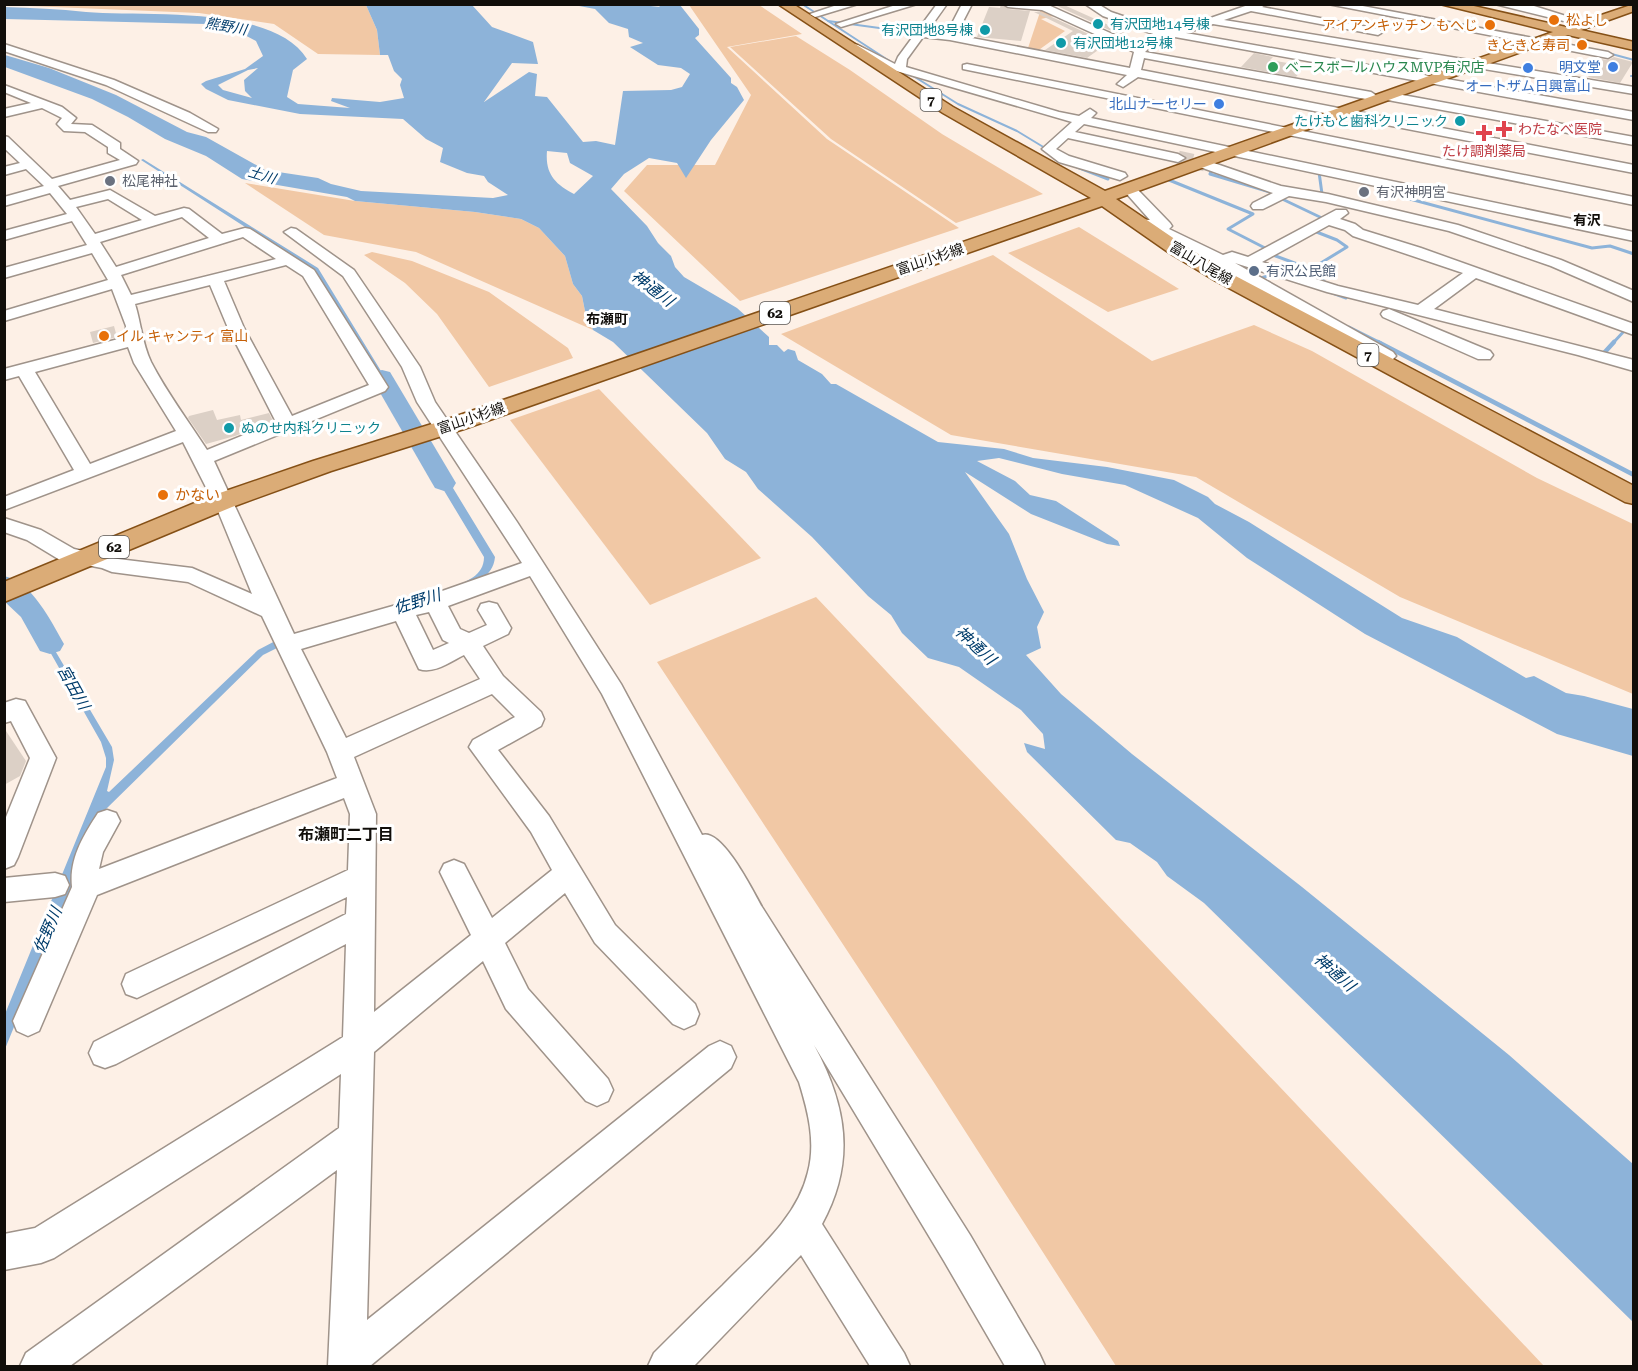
<svg xmlns="http://www.w3.org/2000/svg" width="1638" height="1371" viewBox="0 0 1638 1371" font-family="'Roboto Serif','Noto Sans JP',serif">
	<style>
		.green { fill: #f1c8a5 }
		.water { fill: #8db3d9; fill-rule: evenodd }
		.lines { fill: none; stroke-linecap: round; stroke-linejoin: round }
		.stream-far2 { stroke: #8db3d9; stroke-width: 2 }
		.stream-far1 { stroke: #8db3d9; stroke-width: 3 }
		.stream { stroke: #8db3d9; stroke-width: 4.5 }
		.river { fill: #8db3d9; fill-rule: evenodd }
		.building { fill: #dcd0c6 }
		.minor-tunnel { stroke: #dacec5; stroke-width: 15; stroke-dasharray: 15 8; stroke-linecap: butt }
		.minor-casing { stroke: #9f938a; stroke-width: 3 }
		.major-casing { stroke: #855016; stroke-width: 3 }
		.minor { fill: #fff; fill-rule: evenodd }
		.major { fill: #dbac77; fill-rule: evenodd }
		.food-dot { fill: #e8710a; stroke: #fff; stroke-width: 2 }
		.culture-dot { fill: #0f9aa8; stroke: #fff; stroke-width: 2 }
		.leisure-dot { fill: #2e9e5b; stroke: #fff; stroke-width: 2 }
		.shop-dot { fill: #3f7fe0; stroke: #fff; stroke-width: 2 }
		.health-dot { fill: #e0444e; stroke: #fff; stroke-width: 2 }
		.worship-dot { fill: #6b7280; stroke: #fff; stroke-width: 2 }
		.service-dot { fill: #5c6f8a; stroke: #fff; stroke-width: 2 }
		.labels { text-anchor: middle; stroke-width: 6; stroke-linejoin: round; paint-order: stroke }
		.far-food-label { font-size: 14px; fill: #c56008; stroke: #fff; text-anchor: start }
		.far-culture-label { font-size: 14px; fill: #0d838f; stroke: #fff; text-anchor: start }
		.far-water-label { font-size: 14px; font-style: italic; fill: #003c6b; stroke: #fff }
		.far-leisure-label { font-size: 14px; fill: #27864d; stroke: #fff; text-anchor: start }
		.far-shop-label { font-size: 14px; fill: #366cbe; stroke: #fff; text-anchor: end }
		.shield { fill: #fff; stroke: #585654; stroke-width: 1.5 }
		.shield-label { font-size: 14px; font-weight: bold; fill: #110e0a }
		.far-health-label { font-size: 14px; fill: #be3a42; stroke: #fff; text-anchor: start }
		.far-worship-label { font-size: 14px; fill: #5b616d; stroke: #fff; text-anchor: start }
		.far-neighbourhood-label { font-size: 14px; font-weight: bold; fill: #110e0a; stroke: #fff }
		.far-street-label { font-size: 14px; fill: #110e0a; stroke: #fff }
		.far-service-label { font-size: 14px; fill: #4e5e75; stroke: #fff; text-anchor: start }
		.food-label { font-size: 15px; fill: #c56008; stroke: #fff; text-anchor: start }
		.water-label { font-size: 16px; font-style: italic; fill: #003c6b; stroke: #fff }
		.neighbourhood-label { font-size: 16px; font-weight: bold; fill: #110e0a; stroke: #fff }
	</style>
	<rect width="100%" height="100%" fill="#fdf0e6"/>
	<!-- green -->
	<g class="green">
		<path d="M 5,5 L 366,5 L 377,30 L 380,55 L 318,54 L 274,24 L 199,13 Z"/>
		<path d="M 689,5 L 759,5 L 802,34 L 727,47 L 827,139 L 959,228 L 740,301 L 624,191 L 647,165 L 715,165 L 751,95 Z"/>
		<path d="M 1041,9 L 1058,15 L 1041,19 L 1065,31 L 1036,52 L 1027,51 Z"/>
		<path d="M 796,36 L 850,70 L 942,134 L 1043,194 L 956,223 L 831,139 L 730,47 Z"/>
		<path d="M 245,183 L 355,201 L 475,212 L 521,219 L 539,228 L 565,256 L 573,284 L 582,296 L 585,311 L 593,330 L 416,252 L 324,235 Z"/>
		<path d="M 1079,227 L 1179,289 L 1108,312 L 1008,253 Z"/>
		<path d="M 372,252 L 412,261 L 489,292 L 568,348 L 573,358 L 489,387 L 437,314 L 405,283 L 364,255 Z"/>
		<path d="M 993,255 L 1152,361 L 1254,325 L 1312,351 L 1537,478 L 1633,524 L 1633,694 L 1400,597 L 1196,477 L 951,435 L 781,334 Z"/>
		<path d="M 599,389 L 761,558 L 650,605 L 510,420 Z"/>
		<path d="M 816,597 L 1544,1366 L 1116,1366 L 933,1081 L 657,662 Z"/>
	</g>
	<!-- water -->
	<g class="water">
		<path d="M 632,4 L 660,7 L 658,5 L 680,5 L 699,29 L 699,35 L 695,38 L 731,78 L 731,83 L 737,87 L 744,100 L 711,140 L 686,178 L 677,163 L 649,158 L 624,174 L 611,189 L 647,226 L 658,243 L 671,256 L 675,267 L 684,277 L 737,308 L 769,337 L 769,345 L 777,345 L 784,352 L 788,349 L 795,351 L 798,360 L 822,374 L 831,384 L 836,384 L 938,442 L 1004,449 L 1033,458 L 1107,467 L 1174,480 L 1208,497 L 1215,504 L 1249,522 L 1402,618 L 1457,637 L 1526,678 L 1534,676 L 1566,693 L 1584,696 L 1633,709 L 1633,756 L 1557,734 L 1365,634 L 1247,558 L 1198,518 L 1125,485 L 1062,474 L 999,458 L 977,461 L 1015,481 L 1030,495 L 1056,501 L 1118,541 L 1120,546 L 1107,544 L 1031,514 L 965,472 L 1009,534 L 1027,579 L 1044,612 L 1037,627 L 1041,648 L 1026,655 L 1061,694 L 1132,754 L 1302,887 L 1509,1055 L 1633,1164 L 1633,1322 L 1204,903 L 1167,876 L 1157,862 L 1130,843 L 1116,840 L 1027,752 L 1024,743 L 1045,749 L 1043,734 L 1021,710 L 959,667 L 928,658 L 902,633 L 891,615 L 868,596 L 812,537 L 758,489 L 746,472 L 725,459 L 707,433 L 613,342 L 593,330 L 585,311 L 582,296 L 573,284 L 565,256 L 539,228 L 521,219 L 475,212 L 355,201 L 347,197 L 242,179 L 206,156 L 165,139 L 128,117 L 92,99 L 5,67 L 5,55 L 49,68 L 116,95 L 187,132 L 206,137 L 265,170 L 318,178 L 331,184 L 361,191 L 493,198 L 508,195 L 488,182 L 484,176 L 467,173 L 440,162 L 443,148 L 426,139 L 403,119 L 300,114 L 228,100 L 206,89 L 201,84 L 206,81 L 245,69 L 263,56 L 256,41 L 237,31 L 206,24 L 5,19 L 4,7 C 32,8 59,9 86,12 C 143,17 273,4 307,59 L 293,70 L 287,97 L 298,104 L 350,108 L 331,101 L 332,98 L 380,102 L 404,98 L 400,85 L 402,79 L 394,71 L 388,55 L 380,55 L 377,30 L 366,5 L 472,5 L 492,27 L 533,42 L 538,64 L 512,63 L 484,102 L 529,72 L 537,74 L 535,96 L 547,97 L 583,142 L 596,141 L 615,145 L 623,91 L 671,90 L 682,87 L 690,74 L 681,68 L 658,65 L 630,47 L 643,43 L 629,37 L 628,29 L 609,23 L 595,9 L 574,5 ZM 258,68 L 244,80 L 245,91 L 252,98 L 223,90 L 218,85 L 248,70 ZM 547,151 L 567,153 L 570,163 L 593,176 L 574,194 C 555,184 545,174 547,151 Z"/>
		<path d="M 143,159 L 318,268 L 403,407 L 408,410 L 399,414 L 315,272 L 141,160 Z"/>
		<path d="M 428,447 L 495,557 C 493,578 474,583 456,592 L 451,587 C 466,582 484,576 484,557 L 419,449 Z"/>
		<path d="M 27,609 L 35,609 L 37,620 L 112,747 L 114,760 L 107,791 L 109,792 L 258,650 L 279,639 L 281,646 L 263,655 L 104,811 L 98,821 L 5,1049 L 5,1014 L 106,767 L 106,758 L 101,742 L 28,613 L 25,613 Z"/>
	</g>
	<g class="lines">
		<!-- stream-far2 -->
		<g class="stream-far2">
			<path d="M 802,4 L 894,64"/>
			<path d="M 828,21 L 916,33"/>
			<path d="M 1608,53 L 1634,60"/>
			<path d="M 910,74 L 958,104 L 1017,131 L 1045,148 L 1049,145"/>
			<path d="M 1631,76 L 1634,76"/>
		</g>
		<!-- stream-far1 -->
		<g class="stream-far1">
			<path d="M 1077,167 L 1108,179"/>
			<path d="M 1212,168 L 1210,174 L 1273,193"/>
			<path d="M 1314,171 L 1319,172 L 1322,194"/>
			<path d="M 1169,180 L 1253,214 L 1228,229 L 1267,249"/>
			<path d="M 1395,195 L 1592,248 L 1610,246 L 1634,254"/>
			<path d="M 1280,198 L 1324,219"/>
			<path d="M 1273,255 L 1311,269 L 1326,283"/>
			<path d="M 1311,269 L 1347,247 L 1337,240 L 1314,231"/>
			<path d="M 1255,277 L 1258,279 L 1274,274"/>
			<path d="M 1327,291 L 1346,298"/>
			<path d="M 1349,327 L 1381,343"/>
			<path d="M 1613,343 L 1626,329"/>
		</g>
		<!-- stream -->
		<g class="stream">
			<path d="M 1378,342 L 1634,475"/>
			<path d="M 1604,353 L 1614,342"/>
		</g>
		<!-- river -->
		<g class="river">
			<path d="M 382,370 L 390,372 L 393,377 L 456,483 L 453,488 L 444,491 L 435,488 L 432,483 L 371,377 L 374,372 Z"/>
			<path d="M 4,576 C 32,582 51,621 64,644 L 60,651 L 50,654 L 40,651 L 21,617 L 4,601 Z"/>
		</g>
	</g>
	<!-- building -->
	<g class="building">
		<path d="M 1001,4 L 1008,9 L 1030,11 L 1021,41 L 977,37 L 989,7 L 1000,8 Z"/>
		<path d="M 1053,4 L 1064,5 L 1124,32 L 1120,35 Z"/>
		<path d="M 1034,12 L 1041,12 L 1108,43 L 1087,58 L 1045,50 L 1073,31 Z"/>
		<path d="M 1254,53 L 1273,57 L 1270,60 L 1305,66 L 1296,77 L 1241,67 Z"/>
		<path d="M 1614,57 L 1633,62 L 1620,83 L 1588,77 L 1600,59 L 1608,60 Z"/>
		<path d="M 114,326 L 117,337 L 93,343 L 90,332 Z"/>
		<path d="M 213,410 L 217,420 L 240,415 L 241,420 L 269,413 L 273,421 L 235,436 L 206,444 L 188,418 L 189,416 Z"/>
		<path d="M 4,728 L 26,761 L 20,776 L 4,785 Z"/>
	</g>
	<g class="lines">
		<!-- minor-tunnel -->
		<path class="minor-tunnel" d="M 1178,158 L 1205,164"/>
		<!-- minor casing -->
		<g class="minor-casing">
			<g id="minor">
				<path d="M 840,4 L 858,4 L 815,17 L 810,14 Z"/>
				<path d="M 899,4 L 917,4 L 841,27 L 836,24 Z"/>
				<path d="M 937,4 L 947,4 L 927,32 L 947,33 L 962,4 L 972,4 L 956,35 L 1130,68 L 1134,52 L 1042,10 L 1008,7 L 1003,4 L 1046,4 L 1139,46 L 1144,41 L 1159,36 L 1103,16 L 1085,4 L 1098,4 L 1111,12 L 1170,32 L 1251,4 L 1267,4 L 1262,7 L 1378,29 L 1383,32 L 1378,35 L 1251,11 L 1224,20 L 1634,87 L 1634,94 L 1213,24 L 1186,33 L 1634,112 L 1634,120 L 1175,37 L 1152,45 L 1145,52 L 1371,92 L 1377,96 L 1371,100 L 1144,58 L 1141,70 L 1634,165 L 1634,173 L 1138,77 L 1123,87 L 1117,84 L 1127,75 L 950,40 L 923,37 L 907,59 L 906,67 L 1059,112 L 1079,116 L 1090,109 L 1096,113 L 1091,118 L 1634,232 L 1634,241 L 1084,124 L 1075,132 L 1178,154 L 1185,158 L 1178,162 L 1068,138 L 1056,149 L 1069,156 L 1125,173 L 1127,176 L 1120,180 L 1059,162 L 1042,149 L 1072,122 L 886,68 L 849,47 L 854,44 L 858,45 L 895,64 L 898,57 Z"/>
				<path d="M 1328,4 L 1352,4 L 1608,52 L 1613,55 L 1608,58 Z"/>
				<path d="M 1495,4 L 1534,6 L 1585,22 L 1580,25 Z"/>
				<path d="M 4,44 L 114,80 L 190,113 L 218,129 L 216,132 L 208,132 L 106,85 L 4,51 Z"/>
				<path d="M 967,64 L 1634,197 L 1634,205 L 963,69 L 963,65 Z"/>
				<path d="M 4,85 L 62,107 L 76,118 L 71,124 L 92,125 L 120,143 L 120,149 L 138,161 L 136,164 L 58,186 L 70,200 L 110,190 L 155,216 L 184,208 L 189,209 L 222,234 L 245,228 L 250,229 L 314,270 L 388,387 L 385,391 L 214,461 L 294,634 L 428,596 L 522,563 L 417,402 L 402,367 L 343,276 L 284,232 L 291,228 L 296,229 L 354,270 L 420,367 L 435,402 L 517,522 L 621,684 L 702,835 C 722,828 753,891 762,907 L 970,1235 L 1039,1353 L 1045,1366 L 1005,1366 L 944,1261 L 814,1045 C 847,1106 856,1162 822,1224 L 904,1353 L 910,1366 L 870,1366 L 801,1255 L 694,1366 L 648,1366 L 654,1353 C 677,1330 700,1307 723,1285 C 755,1252 797,1219 808,1172 C 816,1142 808,1111 799,1082 L 602,694 L 530,576 L 448,606 L 460,629 L 469,633 L 487,625 L 478,610 L 481,604 L 489,602 L 497,604 L 511,628 L 508,634 L 483,646 L 503,676 L 541,712 L 544,719 L 541,726 L 498,750 L 549,816 L 615,925 L 695,1004 L 699,1014 L 695,1024 L 684,1029 L 673,1024 L 595,943 L 565,893 L 505,943 L 528,989 L 608,1079 L 613,1090 L 608,1101 L 597,1106 L 586,1101 L 506,1009 L 483,961 L 374,1052 L 367,1320 L 709,1046 L 720,1041 L 731,1046 L 736,1057 L 731,1068 L 370,1366 L 328,1366 L 337,1170 L 70,1366 L 20,1366 L 26,1353 L 339,1128 L 341,1074 L 54,1258 L 41,1263 L 4,1270 L 4,1234 L 35,1228 L 343,1037 L 346,944 L 116,1064 L 105,1068 L 94,1064 L 89,1053 L 94,1042 L 346,914 L 347,897 L 137,998 L 126,994 L 122,984 L 126,974 L 348,870 L 350,814 L 344,798 L 97,895 L 39,1031 L 28,1036 L 17,1031 L 13,1021 L 72,887 C 69,859 83,836 98,813 L 107,810 L 116,813 L 120,821 L 103,852 L 99,869 L 337,778 L 327,752 L 262,616 L 188,582 L 112,572 L 102,568 L 60,560 L 27,540 L 4,532 L 4,518 L 41,530 L 74,549 L 118,559 L 192,568 L 252,594 L 218,511 L 183,442 L 4,510 L 4,497 L 74,470 L 19,376 L 4,380 L 4,369 L 126,337 L 126,326 L 112,289 L 4,321 L 4,311 L 108,280 L 92,253 L 4,278 L 4,268 L 87,245 L 72,221 L 4,240 L 4,231 L 67,214 L 50,193 L 4,206 L 4,197 L 44,186 L 26,169 L 4,175 L 4,167 L 20,163 L 4,148 L 4,136 L 8,137 L 52,179 L 120,160 L 108,153 L 108,147 L 85,132 L 64,131 L 57,124 L 62,118 L 42,108 L 4,117 L 4,109 L 31,103 L 4,92 ZM 108,199 L 142,220 L 95,234 L 76,207 ZM 182,217 L 209,238 L 116,267 L 100,242 ZM 243,237 L 276,259 L 131,295 L 121,275 ZM 286,265 L 303,276 L 369,385 L 292,416 L 244,328 L 224,281 ZM 210,285 L 228,328 L 276,422 L 207,450 C 189,422 167,393 151,362 C 142,343 141,323 135,304 ZM 128,347 L 134,363 L 176,431 L 90,464 L 35,372 ZM 429,612 L 443,640 L 449,643 L 433,650 L 416,615 ZM 396,621 L 419,669 C 434,674 450,662 464,655 L 480,679 L 346,738 L 301,649 ZM 492,694 L 515,717 L 473,740 L 469,747 L 531,832 L 552,870 L 492,918 L 464,864 L 454,860 L 444,864 L 440,872 L 471,935 L 374,1012 L 376,814 L 354,757 Z"/>
				<path d="M 1386,92 L 1634,137 L 1634,145 L 1382,99 L 1380,96 Z"/>
				<path d="M 1205,160 L 1281,186 L 1328,194 L 1458,225 L 1561,260 L 1634,291 L 1634,302 L 1551,266 L 1449,231 L 1326,202 L 1289,196 L 1263,209 L 1253,209 L 1251,206 L 1253,203 L 1273,193 L 1200,167 L 1198,164 Z"/>
				<path d="M 1133,189 L 1138,190 L 1170,223 L 1172,226 L 1169,229 L 1223,255 L 1232,252 L 1248,257 L 1336,210 L 1346,210 L 1348,213 L 1340,219 L 1355,224 L 1363,230 L 1421,248 L 1634,324 L 1634,335 L 1476,278 L 1434,309 L 1634,360 L 1634,371 L 1578,355 L 1327,292 L 1235,263 L 1393,352 L 1396,356 L 1386,366 L 1374,366 L 1371,362 L 1376,357 L 1231,274 L 1218,264 L 1137,225 L 1135,222 L 1137,219 L 1150,220 L 1126,193 ZM 1329,225 L 1345,230 L 1353,236 L 1463,273 L 1418,305 L 1338,286 L 1262,262 Z"/>
				<path d="M 1389,309 L 1490,351 L 1493,355 L 1490,359 L 1478,359 L 1383,317 L 1381,314 L 1383,311 Z"/>
				<path d="M 16,699 L 25,701 L 56,758 L 18,857 L 14,865 L 4,869 L 4,822 L 30,758 L 11,721 L 4,723 L 4,703 Z"/>
				<path d="M 55,873 L 65,876 L 69,885 L 65,894 L 55,897 L 4,902 L 4,878 Z"/>
			</g>
		</g>
		<!-- major casing -->
		<g class="major-casing">
			<path id="major" d="M 778,4 L 793,4 L 953,107 L 1105,191 L 1553,32 L 1440,4 L 1465,4 L 1566,27 L 1634,4 L 1634,11 L 1581,30 L 1634,42 L 1634,50 L 1568,35 L 1116,199 L 1182,244 L 1228,272 L 1634,486 L 1634,504 L 1625,502 L 1214,280 L 1168,252 L 1102,206 L 464,429 L 331,471 L 232,507 L 4,602 L 4,582 L 214,495 L 313,461 L 448,419 L 1091,198 L 943,113 Z"/>
		</g>
		<!-- minor -->
		<use href="#minor" class="minor"/>
		<!-- major -->
		<use href="#major" class="major"/>
	</g>
	<!-- markers -->
	<g class="food-dot">
		<circle cx="1554" cy="20" r="6"/>
		<circle cx="1490" cy="25" r="6"/>
		<circle cx="1582" cy="45" r="6"/>
		<circle cx="104" cy="336" r="6"/>
		<circle cx="163" cy="495" r="6"/>
	</g>
	<g class="culture-dot">
		<circle cx="1098" cy="24" r="6"/>
		<circle cx="985" cy="30" r="6"/>
		<circle cx="1061" cy="43" r="6"/>
		<circle cx="1460" cy="121" r="6"/>
		<circle cx="229" cy="428" r="6"/>
	</g>
	<circle class="leisure-dot" cx="1273" cy="67" r="6"/>
	<g class="shop-dot">
		<circle cx="1613" cy="67" r="6"/>
		<circle cx="1528" cy="68" r="6"/>
		<circle cx="1219" cy="104" r="6"/>
	</g>
	<g class="health-dot">
		<path d="M1501 120h6v6h6v6h-6v6h-6v-6h-6v-6h6z"/>
		<path d="M1481 124h6v6h6v6h-6v6h-6v-6h-6v-6h6z"/>
	</g>
	<g class="worship-dot">
		<circle cx="110" cy="181" r="6"/>
		<circle cx="1364" cy="192" r="6"/>
	</g>
	<circle class="service-dot" cx="1254" cy="271" r="6"/>
	<g class="labels">
		<!-- far-food labels -->
		<g class="far-food-label">
			<text x="1566" y="25">松よし</text>
			<text x="1478" y="30" text-anchor="end">アイアンキッチン もへじ</text>
			<text x="1570" y="50" text-anchor="end">きときと寿司</text>
			<text x="116" y="341">イル キャンティ 富山</text>
		</g>
		<!-- far-culture labels -->
		<g class="far-culture-label">
			<text x="1110" y="29">有沢団地14号棟</text>
			<text x="973" y="35" text-anchor="end">有沢団地8号棟</text>
			<text x="1073" y="48">有沢団地12号棟</text>
			<text x="1448" y="126" text-anchor="end">たけもと歯科クリニック</text>
			<text x="241" y="433">ぬのせ内科クリニック</text>
		</g>
		<!-- far-water labels -->
		<g class="far-water-label">
			<text transform="translate(226 26) rotate(10)" y="5">熊野川</text>
			<text transform="translate(262 175) rotate(17)" y="5">土川</text>
		</g>
		<!-- far-leisure labels -->
		<g class="far-leisure-label">
			<text x="1285" y="72">ベースボールハウスMVP有沢店</text>
		</g>
		<!-- far-shop labels -->
		<g class="far-shop-label">
			<text x="1601" y="72">明文堂</text>
			<text x="1528" y="91" text-anchor="middle">オートザム日興富山</text>
			<text x="1207" y="109">北山ナーセリー</text>
		</g>
		<!-- shield labels -->
		<g class="shield">
			<rect x="920.5" y="89" width="21" height="22" rx="4.5"/>
			<rect x="760" y="302" width="30" height="22" rx="4.5"/>
			<rect x="1357.5" y="344" width="21" height="22" rx="4.5"/>
			<rect x="99" y="536" width="30" height="22" rx="4.5"/>
		</g>
		<g class="shield-label">
			<text x="931" y="105">7</text>
			<text x="775" y="318">62</text>
			<text x="1368" y="360">7</text>
			<text x="114" y="552">62</text>
		</g>
		<!-- far-health labels -->
		<g class="far-health-label">
			<text x="1518" y="134">わたなべ医院</text>
			<text x="1484" y="156" text-anchor="middle">たけ調剤薬局</text>
		</g>
		<!-- far-worship labels -->
		<g class="far-worship-label">
			<text x="122" y="186">松尾神社</text>
			<text x="1376" y="197">有沢神明宮</text>
		</g>
		<!-- far-neighbourhood labels -->
		<g class="far-neighbourhood-label">
			<text x="1587" y="225">有沢</text>
			<text x="607" y="324">布瀬町</text>
		</g>
		<!-- far-street labels -->
		<g class="far-street-label">
			<text transform="translate(930 259) rotate(-19)" y="5">富山小杉線</text>
			<text transform="translate(1201 263) rotate(31)" y="5">富山八尾線</text>
			<text transform="translate(471 418) rotate(-19)" y="5">富山小杉線</text>
		</g>
		<!-- far-service labels -->
		<g class="far-service-label">
			<text x="1266" y="276">有沢公民館</text>
		</g>
		<!-- food labels -->
		<g class="food-label">
			<text x="175" y="500">かない</text>
		</g>
		<!-- water labels -->
		<g class="water-label">
			<text transform="translate(653 288) rotate(37)" y="6">神通川</text>
			<text transform="translate(417 601) rotate(-18)" y="6">佐野川</text>
			<text transform="translate(976 645) rotate(43)" y="6">神通川</text>
			<text transform="translate(74 687) rotate(61)" y="6">宮田川</text>
			<text transform="translate(47 930) rotate(-67)" y="6">佐野川</text>
			<text transform="translate(1335 972) rotate(41)" y="6">神通川</text>
		</g>
		<!-- neighbourhood labels -->
		<g class="neighbourhood-label">
			<text x="346" y="840">布瀬町二丁目</text>
		</g>
	</g>
	<!-- border -->
	<rect width="1638" height="1371" fill="none" stroke="#110e0a" stroke-width="12"/>
</svg>
